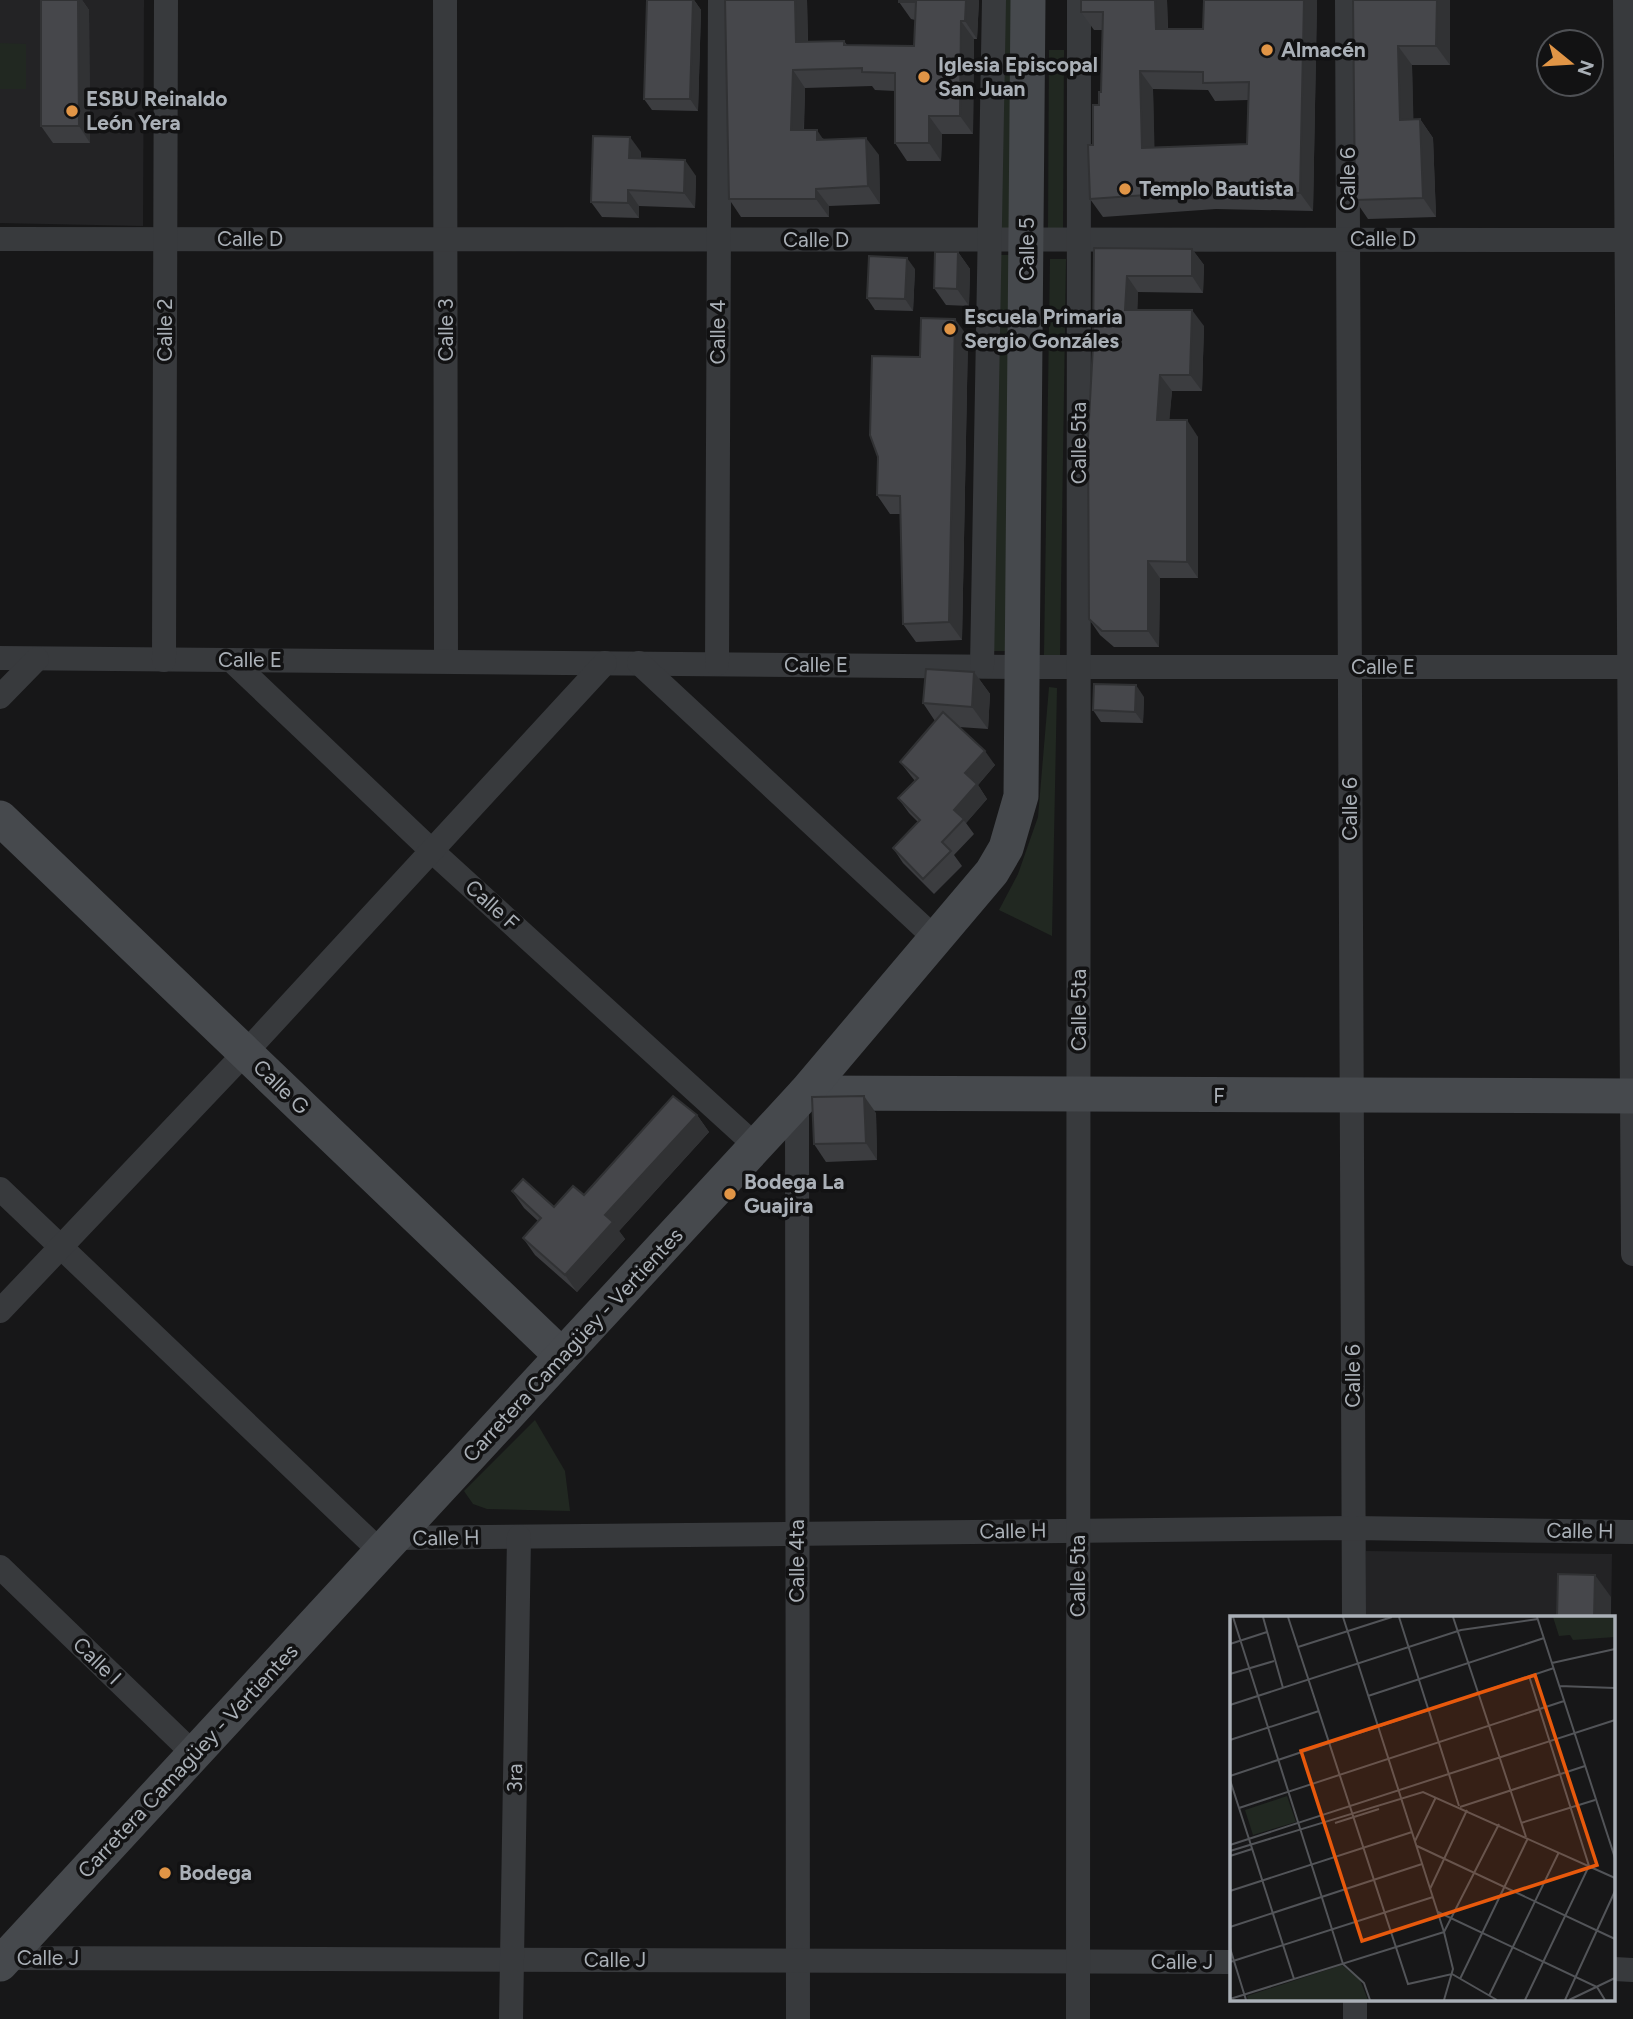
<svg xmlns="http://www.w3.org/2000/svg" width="1633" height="2019" viewBox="0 0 1633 2019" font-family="Figtree,sans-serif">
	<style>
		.built { fill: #232325 }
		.green { fill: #212821 }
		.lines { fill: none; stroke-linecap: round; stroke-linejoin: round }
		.street { stroke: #383a3d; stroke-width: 24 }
		.secondary { stroke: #46494d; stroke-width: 35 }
		.wall { fill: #3c3d40; fill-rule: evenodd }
		.shaded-wall { fill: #313234 }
		.building { fill: #46474b; stroke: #313234; stroke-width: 2; fill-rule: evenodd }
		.poi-dot { fill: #e19546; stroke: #121213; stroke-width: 2.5 }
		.labels { text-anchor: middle; stroke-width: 7; stroke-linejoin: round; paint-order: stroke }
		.poi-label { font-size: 21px; font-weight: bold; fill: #aab0b7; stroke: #121213; text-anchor: start }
		.street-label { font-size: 21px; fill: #aab0b7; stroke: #121213 }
		.inset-road { fill: none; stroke: #525458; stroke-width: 2 }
		.view { fill: #e8590c; fill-opacity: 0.15; stroke: #e8590c; stroke-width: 3.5 }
		.inset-edge { fill: none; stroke: #aab0b7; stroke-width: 3.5 }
	</style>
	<rect width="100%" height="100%" fill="#171718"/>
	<!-- built -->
	<g class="built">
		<path d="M 0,0 L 144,0 L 143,226 L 0,223 Z"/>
		<path d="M 1366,1551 L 1612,1554 L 1611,1618 L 1366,1618 Z"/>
	</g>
	<!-- green -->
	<g class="green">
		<path d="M 1002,0 L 1018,0 L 1014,229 L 998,229 Z"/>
		<path d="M 0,43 L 26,44 L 26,89 L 0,89 Z"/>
		<path d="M 1049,50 L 1064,50 L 1063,228 L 1048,228 Z"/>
		<path d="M 997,255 L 1013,255 L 1007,651 L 991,651 Z"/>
		<path d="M 1050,259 L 1066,259 L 1060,655 L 1044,655 Z"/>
		<path d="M 1049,687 L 1057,688 L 1052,936 L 999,910 L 1018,874 L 1038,817 Z"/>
		<path d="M 535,1420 L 565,1471 L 570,1511 L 487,1509 L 473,1504 L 464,1491 Z"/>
	</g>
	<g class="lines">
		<!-- street -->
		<g class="street">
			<path d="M 445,0 L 446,660"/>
			<path d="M 1347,0 L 1354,1618"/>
			<path d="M 1625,0 L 1633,1254"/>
			<path d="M 0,239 L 1633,240"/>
			<path d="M 0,658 L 1024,667 L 1633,667"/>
			<path d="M 164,660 L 166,0"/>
			<path d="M 231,660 L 432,851 L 756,1146"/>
			<path d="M 639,663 L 937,940"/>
			<path d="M 717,664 L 720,0"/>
			<path d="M 982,666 L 994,0"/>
			<path d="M 0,697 L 37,659"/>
			<path d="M 797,1102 L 798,2019"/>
			<path d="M 0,1189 L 381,1552"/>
			<path d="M 0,1311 L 245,1053 L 605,663"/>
			<path d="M 394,1538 L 1353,1528 L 1633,1532"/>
			<path d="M 0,1567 L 194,1754"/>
			<path d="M 0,1953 L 6,1958 L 1232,1962"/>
			<path d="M 1614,1969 L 1633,1970"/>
			<path d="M 1355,2000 L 1355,2019"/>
			<path d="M 511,2019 L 519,1537"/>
			<path d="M 1078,2019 L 1079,0"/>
		</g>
		<!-- secondary -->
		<g class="secondary">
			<path d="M 0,818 L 562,1356"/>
			<path d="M 805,1093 L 1633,1096"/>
			<path d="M 0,1964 L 805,1093 L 992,872 L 1006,848 L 1021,796 L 1028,0"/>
		</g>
	</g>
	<!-- wall -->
	<g class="wall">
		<path d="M 41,0 L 82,0 L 89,10 L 90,143 L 53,143 L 41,126 Z"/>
		<path d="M 647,0 L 694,0 L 701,10 L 698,111 L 652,110 L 644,99 Z"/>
		<path d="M 725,0 L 807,0 L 808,42 L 844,41 L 847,45 L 914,46 L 915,20 L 911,19 L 899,2 L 979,0 L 977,39 L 974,39 L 973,134 L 942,134 L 941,161 L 907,161 L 895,143 L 895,91 L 875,90 L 872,86 L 805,88 L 804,130 L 824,139 L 879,155 L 880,204 L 829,206 L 829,217 L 741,217 L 729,199 Z"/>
		<path d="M 1081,0 L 1167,0 L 1168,29 L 1203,29 L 1204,0 L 1317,0 L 1313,211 L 1216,209 L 1103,217 L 1090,199 L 1093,145 L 1101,92 L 1103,30 L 1094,30 L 1081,12 ZM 1153,89 L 1208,90 L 1215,101 L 1248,100 L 1247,144 L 1154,147 Z"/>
		<path d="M 1353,0 L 1450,0 L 1450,65 L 1412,65 L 1413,119 L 1420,119 L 1433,138 L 1436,217 L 1368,219 L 1355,200 Z"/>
		<path d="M 641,152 L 641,158 L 696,176 L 695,208 L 639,206 L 639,218 L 602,217 L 591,202 Z"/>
		<path d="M 1094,248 L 1192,249 L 1204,265 L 1203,293 L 1138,292 L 1137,310 L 1204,326 L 1202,391 L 1172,391 L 1169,420 L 1198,437 L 1198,578 L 1160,578 L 1159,647 L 1114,647 L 1100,635 L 1089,619 Z"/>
		<path d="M 958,252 L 970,269 L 969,306 L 946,305 L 934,288 Z"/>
		<path d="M 915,269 L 913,311 L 875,310 L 867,298 Z"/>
		<path d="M 968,337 L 962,640 L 916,642 L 903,624 L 900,514 L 890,514 L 877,495 L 920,357 Z"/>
		<path d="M 974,672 L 990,694 L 988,729 L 959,727 L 995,765 L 978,785 L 987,799 L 966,823 L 974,834 L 954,855 L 962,866 L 934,894 L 903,863 L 893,848 L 918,822 L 909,813 L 898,798 L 915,781 L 911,776 L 900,762 L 935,721 L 923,703 Z"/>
		<path d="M 1144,697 L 1143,723 L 1101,722 L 1093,710 Z"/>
		<path d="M 876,1113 L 877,1160 L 826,1162 L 814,1144 Z"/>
		<path d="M 697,1115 L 709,1132 L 619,1231 L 625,1239 L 577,1292 L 535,1255 L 523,1238 L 538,1221 L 524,1208 L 512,1191 L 554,1207 L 584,1195 Z"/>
	</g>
	<!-- shaded-wall -->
	<g class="shaded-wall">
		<path d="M 78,0 L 82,0 L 89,10 L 90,143 L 79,126 Z"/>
		<path d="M 687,0 L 694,0 L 701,10 L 698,111 L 690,99 Z"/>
		<path d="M 795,0 L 807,0 L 808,60 L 796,42 Z"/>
		<path d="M 966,0 L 979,0 L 977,39 L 965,21 Z"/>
		<path d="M 1155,0 L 1167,0 L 1168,47 L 1156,29 Z"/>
		<path d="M 1304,0 L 1317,0 L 1313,211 L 1300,193 Z"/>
		<path d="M 1437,0 L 1450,0 L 1450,65 L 1436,46 Z"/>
		<path d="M 961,21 L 974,39 L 973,134 L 960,116 Z"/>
		<path d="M 1398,46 L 1412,65 L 1414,139 L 1400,120 Z"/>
		<path d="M 793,70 L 805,88 L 803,147 L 791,130 Z"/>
		<path d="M 1140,71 L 1153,89 L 1155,166 L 1142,148 Z"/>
		<path d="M 929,116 L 942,134 L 941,161 L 929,143 Z"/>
		<path d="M 1420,119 L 1433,138 L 1436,217 L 1423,198 Z"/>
		<path d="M 817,130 L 829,148 L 817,140 Z"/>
		<path d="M 630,137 L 641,152 L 640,173 L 629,158 Z"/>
		<path d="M 866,138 L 879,155 L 880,204 L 868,186 Z"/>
		<path d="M 685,160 L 696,176 L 695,208 L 684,193 Z"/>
		<path d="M 816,189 L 829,206 L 829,217 L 816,199 Z"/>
		<path d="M 628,190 L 639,206 L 639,218 L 628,203 Z"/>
		<path d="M 1192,249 L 1204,265 L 1203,293 L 1192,276 Z"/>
		<path d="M 958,252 L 970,269 L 969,306 L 957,289 Z"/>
		<path d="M 907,258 L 915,269 L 913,311 L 905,299 Z"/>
		<path d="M 1127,276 L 1138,292 L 1137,326 L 1125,310 Z"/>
		<path d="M 1192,310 L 1204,326 L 1202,391 L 1190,375 Z"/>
		<path d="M 955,319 L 968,337 L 962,640 L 949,622 Z"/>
		<path d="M 1160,375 L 1172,391 L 1168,436 L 1157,420 Z"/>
		<path d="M 1187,420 L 1198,437 L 1198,578 L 1187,562 Z"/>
		<path d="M 1148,561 L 1160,578 L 1159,647 L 1148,631 Z"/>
		<path d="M 974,672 L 990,694 L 988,729 L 972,707 Z"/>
		<path d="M 1136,685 L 1144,697 L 1143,723 L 1135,712 Z"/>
		<path d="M 985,751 L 995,765 L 978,785 L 987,799 L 966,823 L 954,810 L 965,773 Z"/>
		<path d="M 864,1096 L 876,1113 L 877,1160 L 866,1143 Z"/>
		<path d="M 697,1115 L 709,1132 L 619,1231 L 625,1239 L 577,1292 L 565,1275 L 605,1215 Z"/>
		<path d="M 1595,1575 L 1611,1597 L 1611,1618 L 1594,1618 Z"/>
	</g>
	<!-- building -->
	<g class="building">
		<path d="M 41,0 L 78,0 L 79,126 L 41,126 Z"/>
		<path d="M 647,0 L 693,0 L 690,99 L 644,99 Z"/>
		<path d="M 725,0 L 795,0 L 796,42 L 844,41 L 844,45 L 914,46 L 916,2 L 899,2 L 899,0 L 966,0 L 965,21 L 961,21 L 960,116 L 929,116 L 929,143 L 895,143 L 895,73 L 862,72 L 862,68 L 793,70 L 791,130 L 817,130 L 817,140 L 866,138 L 868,186 L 816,189 L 816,199 L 729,199 Z"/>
		<path d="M 1081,0 L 1155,0 L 1156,29 L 1203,29 L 1204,0 L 1304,0 L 1300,193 L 1203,191 L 1090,199 L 1088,145 L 1093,145 L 1093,105 L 1099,105 L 1099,92 L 1101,92 L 1103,12 L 1081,12 ZM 1140,71 L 1203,72 L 1203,83 L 1249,82 L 1247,144 L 1142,148 Z"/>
		<path d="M 1353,0 L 1437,0 L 1436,46 L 1398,46 L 1400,120 L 1420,119 L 1423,198 L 1355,200 Z"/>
		<path d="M 593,136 L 630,137 L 629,158 L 685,160 L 684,193 L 628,190 L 628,203 L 591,202 Z"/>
		<path d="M 1094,248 L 1192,249 L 1192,276 L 1127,276 L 1125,310 L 1192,310 L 1190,375 L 1160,375 L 1157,420 L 1187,420 L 1187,562 L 1148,561 L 1148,631 L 1102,631 L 1089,619 L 1088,437 L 1093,346 Z"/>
		<path d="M 935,252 L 958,252 L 957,289 L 934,288 Z"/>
		<path d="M 869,256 L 907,258 L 905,299 L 867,298 Z"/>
		<path d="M 921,318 L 955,319 L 949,622 L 903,624 L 900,496 L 877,495 L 878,457 L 870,435 L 872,356 L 920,357 Z"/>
		<path d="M 926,669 L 974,672 L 972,707 L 923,703 Z"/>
		<path d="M 1094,684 L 1136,685 L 1135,712 L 1093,710 Z"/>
		<path d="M 943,712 L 985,751 L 965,773 L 977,784 L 954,810 L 964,819 L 942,842 L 951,851 L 923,879 L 893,848 L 920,820 L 898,798 L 918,778 L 900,762 Z"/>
		<path d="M 673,1096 L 697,1115 L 605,1215 L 613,1222 L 565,1275 L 523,1238 L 541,1218 L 512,1191 L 523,1179 L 554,1207 L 573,1186 L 584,1195 Z"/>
		<path d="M 864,1096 L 866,1143 L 814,1144 L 812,1097 Z"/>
		<path d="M 1558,1574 L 1595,1575 L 1594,1618 L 1557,1618 Z"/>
	</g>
	<!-- markers -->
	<g class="poi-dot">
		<circle cx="1267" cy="50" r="7"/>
		<circle cx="924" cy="77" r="7"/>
		<circle cx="72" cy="111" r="7"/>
		<circle cx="1125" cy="189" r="7"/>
		<circle cx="950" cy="329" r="7"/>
		<circle cx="730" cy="1194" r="7"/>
		<circle cx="165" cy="1873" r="7"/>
	</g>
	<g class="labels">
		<!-- poi labels -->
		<g class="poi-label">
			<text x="1281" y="57">Almacén</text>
			<text x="938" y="72">Iglesia Episcopal<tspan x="938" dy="24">San Juan</tspan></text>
			<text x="86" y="106">ESBU Reinaldo<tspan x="86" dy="24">León Yera</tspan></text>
			<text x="1139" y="196">Templo Bautista</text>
			<text x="964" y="324">Escuela Primaria<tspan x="964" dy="24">Sergio Gonzáles</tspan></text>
			<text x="744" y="1189">Bodega La<tspan x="744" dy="24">Guajira</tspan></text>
			<text x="179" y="1880">Bodega</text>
		</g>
		<!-- street labels -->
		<g class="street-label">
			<text transform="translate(1348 179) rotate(-90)" y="7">Calle 6</text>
			<text x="250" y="246">Calle D</text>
			<text x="1383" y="246">Calle D</text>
			<text x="816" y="247">Calle D</text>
			<text transform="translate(1027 249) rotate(-90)" y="7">Calle 5</text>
			<text transform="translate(165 330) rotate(-90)" y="7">Calle 2</text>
			<text transform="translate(446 330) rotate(-90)" y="7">Calle 3</text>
			<text transform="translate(718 332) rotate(-90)" y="7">Calle 4</text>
			<text transform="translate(1079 443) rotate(-90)" y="7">Calle 5ta</text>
			<text x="250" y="667">Calle E</text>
			<text x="816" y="672">Calle E</text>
			<text x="1383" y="674">Calle E</text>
			<text transform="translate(1350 809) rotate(-90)" y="7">Calle 6</text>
			<text transform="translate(492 905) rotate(42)" y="7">Calle F</text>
			<text transform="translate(1079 1010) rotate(-90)" y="7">Calle 5ta</text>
			<text transform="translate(281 1087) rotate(44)" y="7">Calle G</text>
			<text x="1219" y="1103">F</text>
			<text transform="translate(573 1345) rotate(-47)" y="7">Carretera Camagüey - Vertientes</text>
			<text transform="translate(1353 1376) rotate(-90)" y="7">Calle 6</text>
			<text transform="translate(1013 1531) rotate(-1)" y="7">Calle H</text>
			<text transform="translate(1580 1531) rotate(1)" y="7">Calle H</text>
			<text transform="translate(446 1538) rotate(-1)" y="7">Calle H</text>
			<text transform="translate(797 1561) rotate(-90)" y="7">Calle 4ta</text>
			<text transform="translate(1078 1576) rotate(-90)" y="7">Calle 5ta</text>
			<text transform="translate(97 1661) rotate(44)" y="7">Calle I</text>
			<text transform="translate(188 1761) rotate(-47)" y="7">Carretera Camagüey - Vertientes</text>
			<text transform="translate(515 1778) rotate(-89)" y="7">3ra</text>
			<text x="48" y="1965">Calle J</text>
			<text x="615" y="1967">Calle J</text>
			<text x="1182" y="1969">Calle J</text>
		</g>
	</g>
	<!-- overview -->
	<g transform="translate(1230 1616)">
		<rect width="385" height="385" fill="#171718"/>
		<path d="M 323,1 L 385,1 L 385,21 L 343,24 L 340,19 L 329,20 ZM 57,180 L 66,206 L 23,219 L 15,194 ZM 112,349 L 130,364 L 138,384 L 18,384 L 17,380 Z" fill="#212821"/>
		<path class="inset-road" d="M 3,1 L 113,348 L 134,367 L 140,384M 33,1 L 53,72M 58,1 L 178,368 L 222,358 L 267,384M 113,1 L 214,316 L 223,353 L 214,384M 169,1 L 229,190M 223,1 L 296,221M 307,1 L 385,242M 0,28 L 37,16M 68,31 L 162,1M 322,47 L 385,33M 0,58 L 44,45M 329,70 L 385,72M 138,80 L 314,22M 0,89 L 231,14 L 308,3M 0,124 L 89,95M 0,160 L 324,52M 0,164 L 64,363M 230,191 L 355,150M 9,192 L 334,85M 105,207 L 149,193M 291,207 L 365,184M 185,225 L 206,181M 0,229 L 385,104M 187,230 L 385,323M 0,235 L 193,176 L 385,262M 0,240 L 22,233M 200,273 L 237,194M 0,275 L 182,216M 208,296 L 367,371 L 375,384M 0,311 L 192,248M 214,316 L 269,208M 0,332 L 16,384M 0,346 L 203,281M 230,363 L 298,222M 259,380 L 329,236M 0,383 L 214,316M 295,384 L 359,250 L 299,60M 335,384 L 385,275M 339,384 L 385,362"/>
		<path class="view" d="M 305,59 L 367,249 L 132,325 L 71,135 Z"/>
		<rect width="385" height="385" class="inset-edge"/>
	</g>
	<!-- north arrow -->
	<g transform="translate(1570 63) rotate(108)"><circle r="33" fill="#121213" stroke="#4f5155" stroke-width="2"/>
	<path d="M0-5L12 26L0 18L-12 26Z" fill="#e19546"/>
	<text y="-10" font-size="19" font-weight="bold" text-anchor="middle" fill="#aab0b7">N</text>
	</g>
</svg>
